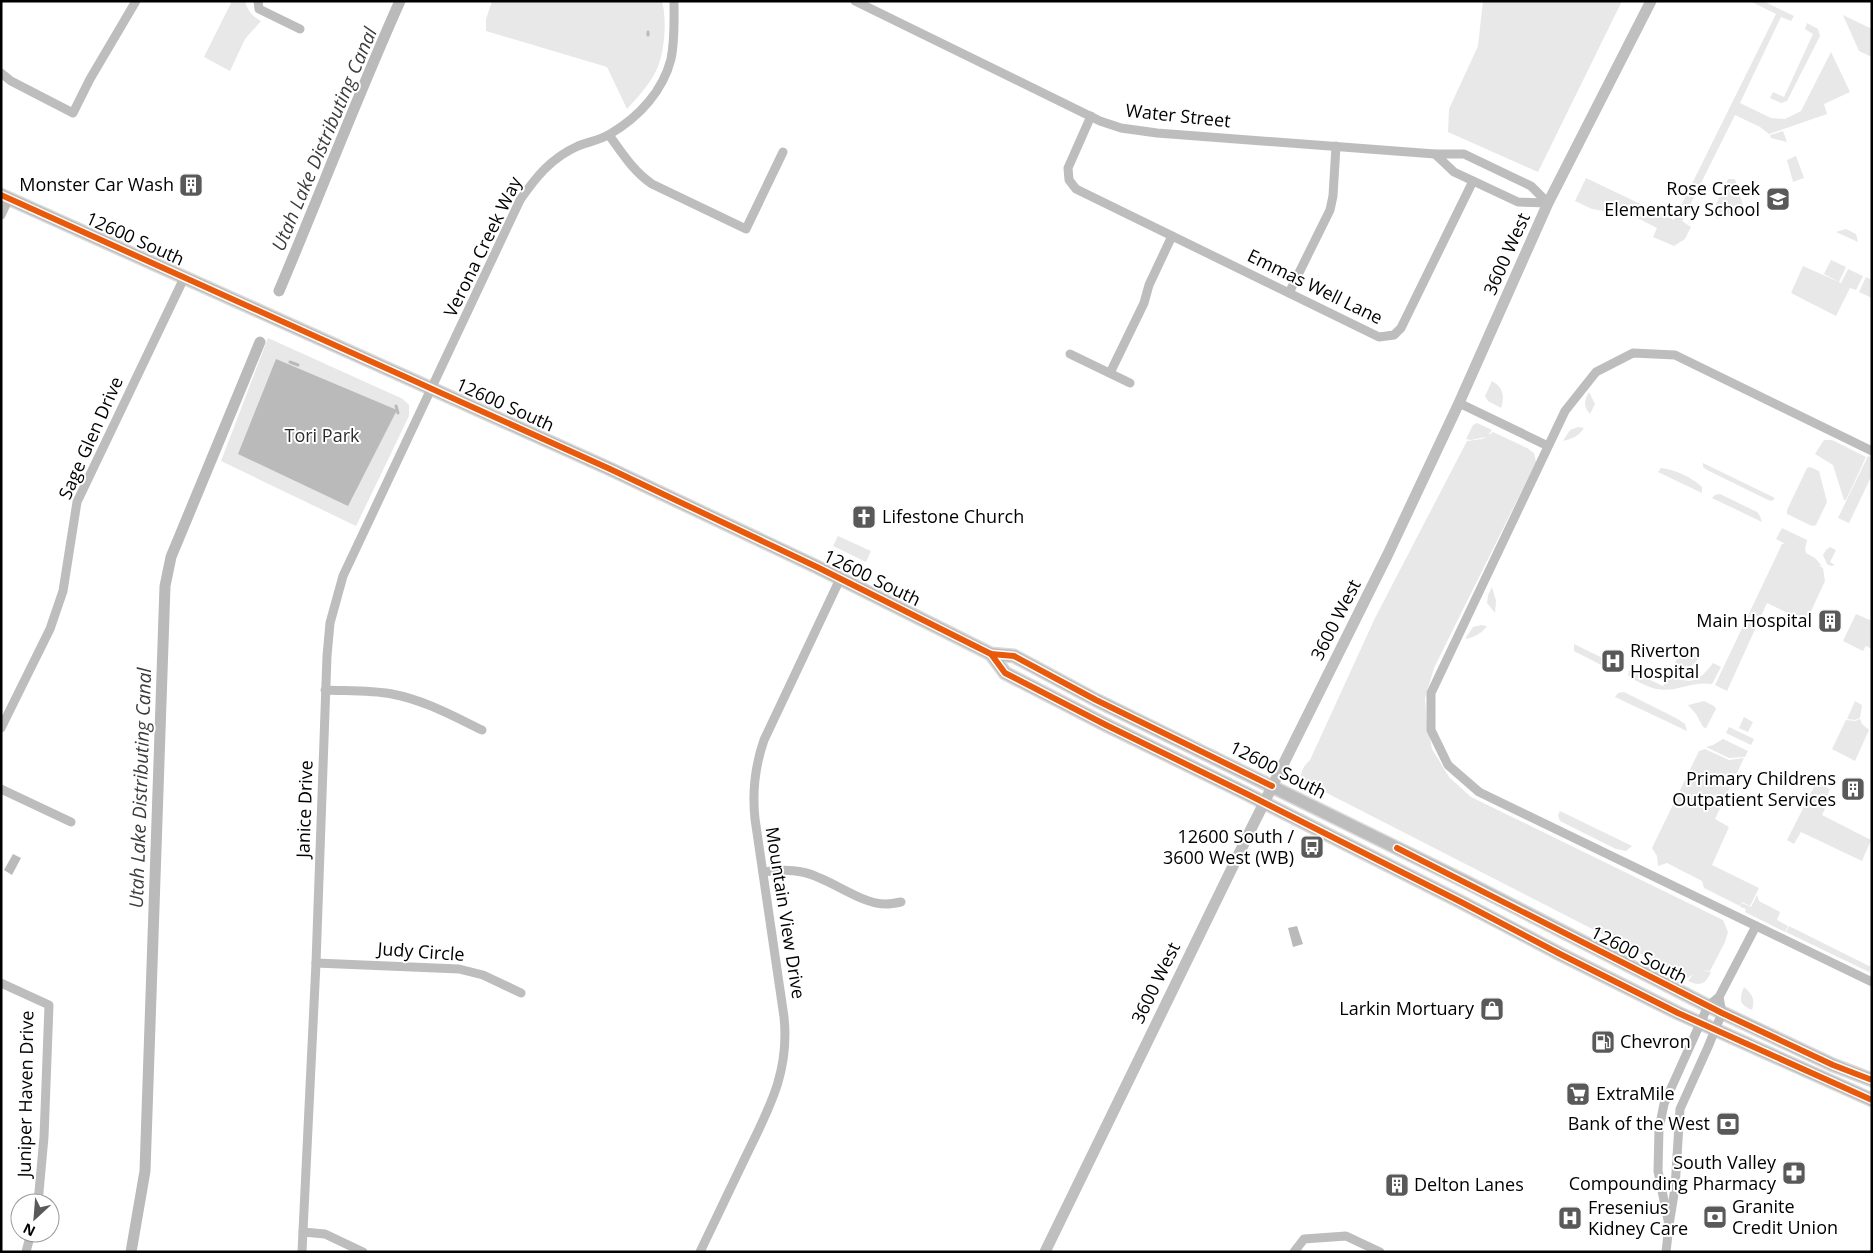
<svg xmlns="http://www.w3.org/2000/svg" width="1873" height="1253" viewBox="0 0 1873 1253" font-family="'Open Sans',sans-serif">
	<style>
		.green { fill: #e8e8e8 }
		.water { fill: #bababa }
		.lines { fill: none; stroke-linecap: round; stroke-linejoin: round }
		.stream { stroke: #bababa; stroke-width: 3 }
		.canal { stroke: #bababa; stroke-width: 11 }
		.primary-casing { stroke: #dbdbdb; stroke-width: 15 }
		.street { stroke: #bdbdbd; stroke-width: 9 }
		.secondary { stroke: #bfbfbf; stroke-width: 11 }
		.primary { stroke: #bdbdbd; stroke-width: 12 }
		.cycleway-casing { stroke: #fff; stroke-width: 9 }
		.cycleway { stroke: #e8590c; stroke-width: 6 }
		.labels { text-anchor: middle; stroke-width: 4; stroke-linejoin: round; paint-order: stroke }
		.street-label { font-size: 18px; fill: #000; stroke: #fff }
		.poi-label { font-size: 18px; fill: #000; stroke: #fff; text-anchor: end }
		.park-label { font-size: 18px; fill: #2c2c2c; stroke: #fff }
		.water-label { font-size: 19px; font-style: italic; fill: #3d3d3d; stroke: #fff }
	</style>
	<rect width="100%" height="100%" fill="#fff"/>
	<!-- green -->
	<g class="green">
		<path d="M 232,1 L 245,1 C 247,10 253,17 261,21 L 245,39 L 230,71 L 204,57 Z"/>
		<path d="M 492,1 L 662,1 C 667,20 665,53 656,71 C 649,85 638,97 627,109 L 607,67 L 486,31 L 486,19 Z"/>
		<path d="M 1483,1 L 1622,1 L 1538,172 L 1448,132 L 1449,109 L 1478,46 Z"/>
		<path d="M 1750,1 L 1763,1 L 1794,16 L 1791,21 L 1781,17 L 1740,103 L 1771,118 L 1785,119 L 1801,111 L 1831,52 L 1850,92 L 1824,104 L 1827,114 L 1769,134 L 1760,127 L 1735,115 L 1682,221 L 1691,227 L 1685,239 L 1674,246 L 1653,237 L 1657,228 L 1614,206 L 1610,212 L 1592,209 L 1575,201 L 1586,178 L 1674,220 L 1776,14 Z"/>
		<path d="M 1843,15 L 1872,29 L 1872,57 L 1859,51 Z"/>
		<path d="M 1807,23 L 1818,29 L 1820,36 L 1787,101 L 1781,103 L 1770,98 L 1773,92 L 1784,97 L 1813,34 L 1805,29 Z"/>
		<path d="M 1783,131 L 1787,142 L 1771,138 L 1770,135 Z"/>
		<path d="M 1796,156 L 1804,178 L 1793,182 L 1787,160 Z"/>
		<path d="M 1728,179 L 1735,179 L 1743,205 L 1741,210 L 1717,219 L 1712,213 Z"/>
		<path d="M 1846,229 L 1856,234 L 1858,242 L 1836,232 Z"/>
		<path d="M 1831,260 L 1846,267 L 1839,282 L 1824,274 Z"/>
		<path d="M 1803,266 L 1841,283 L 1848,269 L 1863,276 L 1856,290 L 1850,288 L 1836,316 L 1791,293 Z"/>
		<path d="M 1866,277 L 1872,280 L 1872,298 L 1859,292 Z"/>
		<path d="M 268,338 L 403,399 L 409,405 L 409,416 L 356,526 L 221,461 Z"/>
		<path d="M 1492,381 C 1503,387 1505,396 1501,408 L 1488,401 L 1485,396 Z"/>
		<path d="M 1589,392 L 1595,404 L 1590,414 C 1583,407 1584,400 1589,392 Z"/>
		<path d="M 1477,423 L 1492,430 L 1488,435 L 1493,432 L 1527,448 L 1534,453 L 1536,462 L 1434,668 L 1425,698 L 1427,724 L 1432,749 L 1449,777 L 1471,797 L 1723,920 L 1728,932 L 1725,942 L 1710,971 L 1700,970 L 1711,972 C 1706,984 1700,987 1688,981 L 1693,974 L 1688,978 L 1321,790 L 1319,782 L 1320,790 L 1302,781 C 1299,772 1304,766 1310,760 L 1375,618 L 1467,441 L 1482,439 L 1486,437 L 1471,440 L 1466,439 L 1473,425 Z"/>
		<path d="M 1578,427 L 1584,428 C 1579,436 1572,439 1563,441 L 1570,430 Z"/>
		<path d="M 1824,440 L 1832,440 L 1866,457 L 1846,500 L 1844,500 L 1833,465 L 1815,454 Z"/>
		<path d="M 1868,456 L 1872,458 L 1872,475 L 1849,523 L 1838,518 Z"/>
		<path d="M 1703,463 L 1775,498 L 1772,501 L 1768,500 L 1707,470 L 1703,467 Z"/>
		<path d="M 1810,467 L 1819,471 L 1827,502 L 1816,525 L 1812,526 L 1787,514 L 1787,510 L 1807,468 Z"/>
		<path d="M 1661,468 C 1674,469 1693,478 1702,487 L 1702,493 L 1658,472 Z"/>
		<path d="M 1720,494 L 1757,512 L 1760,516 L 1762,522 L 1712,498 L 1715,495 Z"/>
		<path d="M 1782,528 L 1807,540 L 1805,549 L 1806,553 L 1815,558 L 1822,566 L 1818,565 L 1823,568 L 1825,581 L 1806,622 L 1767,603 L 1727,691 L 1715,685 L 1782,544 L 1785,544 L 1776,539 Z"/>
		<path d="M 838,536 L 871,551 L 866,562 L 833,546 Z"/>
		<path d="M 1830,547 L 1836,550 L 1830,562 L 1835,565 L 1831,566 L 1827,564 L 1823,555 L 1826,550 Z"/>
		<path d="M 1492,587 L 1496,601 L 1495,613 L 1487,603 L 1488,595 Z"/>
		<path d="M 1856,614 L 1872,621 L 1872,649 L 1866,646 L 1863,651 L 1843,641 Z"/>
		<path d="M 1481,625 L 1487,626 C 1481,634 1475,637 1465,639 L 1473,627 Z"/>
		<path d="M 1574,644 L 1617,665 L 1614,668 L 1607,668 L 1574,651 Z"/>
		<path d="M 1682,648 L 1699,657 C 1693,669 1685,670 1674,665 Z"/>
		<path d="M 1713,663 L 1721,667 L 1712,684 C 1687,680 1671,698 1645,685 C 1639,682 1633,680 1628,675 L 1629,670 L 1663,686 L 1668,676 C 1691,684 1698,683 1713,663 Z"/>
		<path d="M 1624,692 L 1676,718 L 1685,724 L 1687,731 L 1615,697 L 1618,693 Z"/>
		<path d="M 1704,701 L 1714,706 L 1716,709 L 1706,728 L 1703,727 L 1696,714 L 1688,705 Z"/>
		<path d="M 1855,701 L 1862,705 L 1860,718 L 1855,720 L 1847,719 Z"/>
		<path d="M 1744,717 L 1753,722 L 1748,732 L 1739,728 Z"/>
		<path d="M 1860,719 L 1862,724 L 1869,730 L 1855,761 L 1832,749 L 1846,720 L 1855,721 Z"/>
		<path d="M 1729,727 L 1754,739 L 1751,745 L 1726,733 Z"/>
		<path d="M 1723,739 L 1748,751 L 1745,757 L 1729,758 L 1706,747 L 1713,745 Z"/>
		<path d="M 1705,749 L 1729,760 L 1744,758 L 1715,819 L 1729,827 L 1712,865 L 1759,888 L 1750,906 L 1742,902 L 1740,906 L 1704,888 L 1702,881 L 1667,863 L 1658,866 L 1657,856 L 1652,848 L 1699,751 Z"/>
		<path d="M 1816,783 L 1830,789 L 1822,807 L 1825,809 L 1822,815 L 1871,840 L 1862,861 L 1801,832 L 1794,844 L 1787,840 Z"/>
		<path d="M 1560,811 L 1632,846 L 1626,851 L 1616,849 L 1560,821 L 1558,815 Z"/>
		<path d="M 1757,895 L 1759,901 L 1780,912 L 1777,920 L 1788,926 L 1785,932 L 1745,912 L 1746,909 L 1740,907 L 1742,903 L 1751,907 Z"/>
		<path d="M 1789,926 L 1871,967 L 1869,972 L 1786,932 Z"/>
		<path d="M 1744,987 C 1753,995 1755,999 1752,1010 C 1739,1005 1739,999 1744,987 Z"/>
	</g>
	<!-- water -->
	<g class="water">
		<path d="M 276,359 L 397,410 L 348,506 L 238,454 Z"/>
		<path d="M 13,854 L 21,858 L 12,875 L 4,870 Z"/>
		<path d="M 1297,926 L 1303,944 L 1293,947 L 1288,928 Z"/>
	</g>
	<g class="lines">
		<!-- stream -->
		<g class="stream">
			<path d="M 648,32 L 648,35"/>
			<path d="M 290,362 L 298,365"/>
			<path d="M 396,406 L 398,413"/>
		</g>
		<!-- canal -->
		<g class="canal">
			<path d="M 279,291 C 320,194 357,97 400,1"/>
			<path d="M 131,1252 L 145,1171 L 165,586 L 171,557 L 260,342"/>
		</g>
		<!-- primary casing -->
		<g class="primary-casing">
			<g id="primary">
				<path d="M 1,195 L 610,469 L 817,567 L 991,654 L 1014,656 L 1096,700 L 1464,881 L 1708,1006 L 1833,1065 L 1872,1080"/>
				<path d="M 991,654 L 1005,673 L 1106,725 L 1247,794 L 1461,902 L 1560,954 L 1678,1013 L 1872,1100"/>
			</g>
		</g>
		<!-- street -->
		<g class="street">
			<path d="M 258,1 L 259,9 L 300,29"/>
			<path d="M 855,1 L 1100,121 L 1121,128 L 1157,133 L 1435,154 L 1464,154 L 1531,186 L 1548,203"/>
			<path d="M 1,73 L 11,81 L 73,113 L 90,79 L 136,1"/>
			<path d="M 1091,116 L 1068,168 L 1069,180 L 1076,189 L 1379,337 L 1394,335 L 1401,328 L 1473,181"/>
			<path d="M 609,135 C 622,153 633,171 652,184 L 746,229 L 783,152"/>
			<path d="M 1435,154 L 1454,172 L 1518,202 L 1548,203"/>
			<path d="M 1,215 L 9,198"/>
			<path d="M 1289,293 L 1330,210 L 1333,196 L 1336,146"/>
			<path d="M 1070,354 L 1130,383"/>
			<path d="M 1110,373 L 1144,303 L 1149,285 L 1172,236"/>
			<path d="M 1459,403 L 1548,446"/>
			<path d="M 1872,451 L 1675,355 L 1633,353 L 1596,372 L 1565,411 L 1431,693 L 1431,730 L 1448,765 L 1479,792 L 1872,982"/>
			<path d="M 325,690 C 347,691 370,690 392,694 C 424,700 453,716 482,730"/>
			<path d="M 1,728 L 50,629 L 63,591 L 77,502 L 184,278"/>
			<path d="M 1,789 L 71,822"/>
			<path d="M 763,872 C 776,870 789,869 802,872 C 829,877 859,904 886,904 C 891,904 896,903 901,902"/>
			<path d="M 316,963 L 459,969 L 483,975 L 521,993"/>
			<path d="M 1,983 L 49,1005 L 44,1137 L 38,1203"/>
			<path d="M 1669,1225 L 1658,1171 L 1659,1129 L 1664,1104 L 1708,1006 L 1719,997 L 1756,926"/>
			<path d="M 303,1232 L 325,1234 L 363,1252"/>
			<path d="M 26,1252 L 31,1233"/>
			<path d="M 302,1252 L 316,963 L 327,656 L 330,623 L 343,576 L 520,200 C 536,177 551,158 578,146 C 588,142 600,140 610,134 C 639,117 663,91 671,59 C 675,40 674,20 674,1"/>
			<path d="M 700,1252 C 715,1221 730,1190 745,1158 C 768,1110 790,1073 784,1017 L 755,819 C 752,791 755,766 764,740 L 840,579"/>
			<path d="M 1294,1252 L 1304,1239 L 1346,1236 L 1380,1252"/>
			<path d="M 1666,1252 L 1669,1225 L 1675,1188 L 1680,1109 L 1708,1047 L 1722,1013 L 1719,997"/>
		</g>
		<!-- secondary -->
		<path class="secondary" d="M 1045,1252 L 1253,825 L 1387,556 L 1459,403 L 1548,203 L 1651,1"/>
		<!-- primary -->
		<use href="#primary" class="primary"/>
		<!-- cycleway casing -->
		<g class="cycleway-casing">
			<g id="cycleway">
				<path d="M 1,195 L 610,469 L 817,567 L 991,654 L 1014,656 L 1096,700 L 1272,786"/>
				<path d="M 991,654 L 1005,673 L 1106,725 L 1247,794 L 1461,902 L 1560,954 L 1678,1013 L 1872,1100"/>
				<path d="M 1397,848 L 1722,1013 L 1833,1065 L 1872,1080"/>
			</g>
		</g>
		<!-- cycleway -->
		<use href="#cycleway" class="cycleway"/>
	</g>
	<!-- icons -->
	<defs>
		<g id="building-square" transform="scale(1.25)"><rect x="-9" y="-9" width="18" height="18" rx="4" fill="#595959" stroke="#fff"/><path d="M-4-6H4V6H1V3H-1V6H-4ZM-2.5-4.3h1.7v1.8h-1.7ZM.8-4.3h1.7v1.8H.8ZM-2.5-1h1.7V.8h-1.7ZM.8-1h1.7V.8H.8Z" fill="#fff"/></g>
		<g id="school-square" transform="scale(1.25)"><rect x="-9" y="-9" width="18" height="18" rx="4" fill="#595959" stroke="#fff"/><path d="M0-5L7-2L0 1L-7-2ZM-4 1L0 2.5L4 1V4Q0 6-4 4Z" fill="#fff"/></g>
		<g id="church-square" transform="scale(1.25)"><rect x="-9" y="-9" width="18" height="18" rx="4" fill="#595959" stroke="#fff"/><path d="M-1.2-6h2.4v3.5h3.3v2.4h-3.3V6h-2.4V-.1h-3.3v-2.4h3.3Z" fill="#fff"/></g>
		<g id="hospital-square" transform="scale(1.25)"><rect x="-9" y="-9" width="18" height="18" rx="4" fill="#595959" stroke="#fff"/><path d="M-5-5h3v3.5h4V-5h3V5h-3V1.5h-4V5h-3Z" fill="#fff"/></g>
		<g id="bus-square" transform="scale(1.25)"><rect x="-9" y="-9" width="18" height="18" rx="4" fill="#595959" stroke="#fff"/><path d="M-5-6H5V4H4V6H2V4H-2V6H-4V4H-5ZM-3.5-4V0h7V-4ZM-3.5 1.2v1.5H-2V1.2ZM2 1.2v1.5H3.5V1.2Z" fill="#fff"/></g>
		<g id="shop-square" transform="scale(1.25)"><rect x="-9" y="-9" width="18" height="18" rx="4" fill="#595959" stroke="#fff"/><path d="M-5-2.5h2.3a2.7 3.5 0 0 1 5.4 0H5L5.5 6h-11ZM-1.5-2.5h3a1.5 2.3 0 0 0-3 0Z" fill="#fff"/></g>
		<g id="fuel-square" transform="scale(1.25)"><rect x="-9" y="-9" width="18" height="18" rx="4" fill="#595959" stroke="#fff"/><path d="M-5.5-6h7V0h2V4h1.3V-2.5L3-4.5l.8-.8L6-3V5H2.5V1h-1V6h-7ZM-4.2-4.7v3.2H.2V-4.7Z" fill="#fff"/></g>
		<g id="supermarket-square" transform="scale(1.25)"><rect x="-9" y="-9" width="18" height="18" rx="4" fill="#595959" stroke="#fff"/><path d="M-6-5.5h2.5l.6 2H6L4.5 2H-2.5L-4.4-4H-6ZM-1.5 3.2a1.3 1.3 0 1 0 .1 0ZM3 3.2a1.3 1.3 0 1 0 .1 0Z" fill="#fff"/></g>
		<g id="bank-square" transform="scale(1.25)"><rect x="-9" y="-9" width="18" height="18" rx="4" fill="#595959" stroke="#fff"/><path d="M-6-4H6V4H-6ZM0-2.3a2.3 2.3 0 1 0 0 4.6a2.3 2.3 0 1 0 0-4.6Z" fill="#fff"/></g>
		<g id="pharmacy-square" transform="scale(1.25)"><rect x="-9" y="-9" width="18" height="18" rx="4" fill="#595959" stroke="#fff"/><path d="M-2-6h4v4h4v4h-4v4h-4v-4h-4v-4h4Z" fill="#fff"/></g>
	</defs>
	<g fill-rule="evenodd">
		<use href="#building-square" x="191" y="185"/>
		<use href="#school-square" x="1778" y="199"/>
		<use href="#church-square" x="864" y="517"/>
		<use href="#building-square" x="1830" y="621"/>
		<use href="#hospital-square" x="1613" y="661"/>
		<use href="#building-square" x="1853" y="789"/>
		<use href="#bus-square" x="1312" y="847"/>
		<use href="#shop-square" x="1492" y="1009"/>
		<use href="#fuel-square" x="1603" y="1042"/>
		<use href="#supermarket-square" x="1578" y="1094"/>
		<use href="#bank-square" x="1728" y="1124"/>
		<use href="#pharmacy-square" x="1794" y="1173"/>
		<use href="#building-square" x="1397" y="1185"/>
		<use href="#bank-square" x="1715" y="1217"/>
		<use href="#hospital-square" x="1570" y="1218"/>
	</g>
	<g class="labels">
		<!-- street labels -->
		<g class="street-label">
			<text transform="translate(1178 116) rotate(6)" y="6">Water Street</text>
			<text transform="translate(135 239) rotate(24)" y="6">12600 South</text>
			<text transform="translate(483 247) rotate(-64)" y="6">Verona Creek Way</text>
			<text transform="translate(1507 254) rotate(-66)" y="6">3600 West</text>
			<text transform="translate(1315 287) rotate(26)" y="6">Emmas Well Lane</text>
			<text transform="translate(505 405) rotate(24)" y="6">12600 South</text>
			<text transform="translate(91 438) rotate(-66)" y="6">Sage Glen Drive</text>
			<text transform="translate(872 578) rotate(26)" y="6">12600 South</text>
			<text transform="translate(1336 620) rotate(-63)" y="6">3600 West</text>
			<text transform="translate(1278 770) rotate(27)" y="6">12600 South</text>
			<text transform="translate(305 809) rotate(-88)" y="6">Janice Drive</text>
			<text transform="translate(785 913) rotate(81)" y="6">Mountain View Drive</text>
			<text transform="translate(421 952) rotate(4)" y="6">Judy Circle</text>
			<text transform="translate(1639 955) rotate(27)" y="6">12600 South</text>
			<text transform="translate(1156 983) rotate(-64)" y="6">3600 West</text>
			<text transform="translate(26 1094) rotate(-89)" y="6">Juniper Haven Drive</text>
		</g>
		<!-- poi labels -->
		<g class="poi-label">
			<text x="174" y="191">Monster Car Wash</text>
			<text x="1760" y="195">Rose Creek<tspan x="1760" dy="21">Elementary School</tspan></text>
			<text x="882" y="523" text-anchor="start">Lifestone Church</text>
			<text x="1812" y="627">Main Hospital</text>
			<text x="1630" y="657" text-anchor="start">Riverton<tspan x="1630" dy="21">Hospital</tspan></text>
			<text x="1836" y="785">Primary Childrens<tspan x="1836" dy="21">Outpatient Services</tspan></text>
			<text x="1294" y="843">12600 South /<tspan x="1294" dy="21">3600 West (WB)</tspan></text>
			<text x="1474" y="1015">Larkin Mortuary</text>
			<text x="1620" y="1048" text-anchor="start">Chevron</text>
			<text x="1596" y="1100" text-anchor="start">ExtraMile</text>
			<text x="1710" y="1130">Bank of the West</text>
			<text x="1776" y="1169">South Valley<tspan x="1776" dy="21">Compounding Pharmacy</tspan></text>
			<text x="1414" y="1191" text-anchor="start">Delton Lanes</text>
			<text x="1732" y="1213" text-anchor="start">Granite<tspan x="1732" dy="21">Credit Union</tspan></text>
			<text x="1588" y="1214" text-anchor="start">Fresenius<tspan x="1588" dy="21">Kidney Care</tspan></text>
		</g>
		<!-- park labels -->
		<g class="park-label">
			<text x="322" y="442">Tori Park</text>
		</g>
		<!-- water labels -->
		<g class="water-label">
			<text transform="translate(324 139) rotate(-67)" y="7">Utah Lake Distributing Canal</text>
			<text transform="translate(140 788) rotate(-88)" y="7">Utah Lake Distributing Canal</text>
		</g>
	</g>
	<!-- border -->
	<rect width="1873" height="1253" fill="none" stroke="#000000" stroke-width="5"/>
	<!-- north arrow -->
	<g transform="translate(35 1218) rotate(206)"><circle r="24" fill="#ffffff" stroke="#999999"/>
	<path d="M0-4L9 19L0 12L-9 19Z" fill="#595959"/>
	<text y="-8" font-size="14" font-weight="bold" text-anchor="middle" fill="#000000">N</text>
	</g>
</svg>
